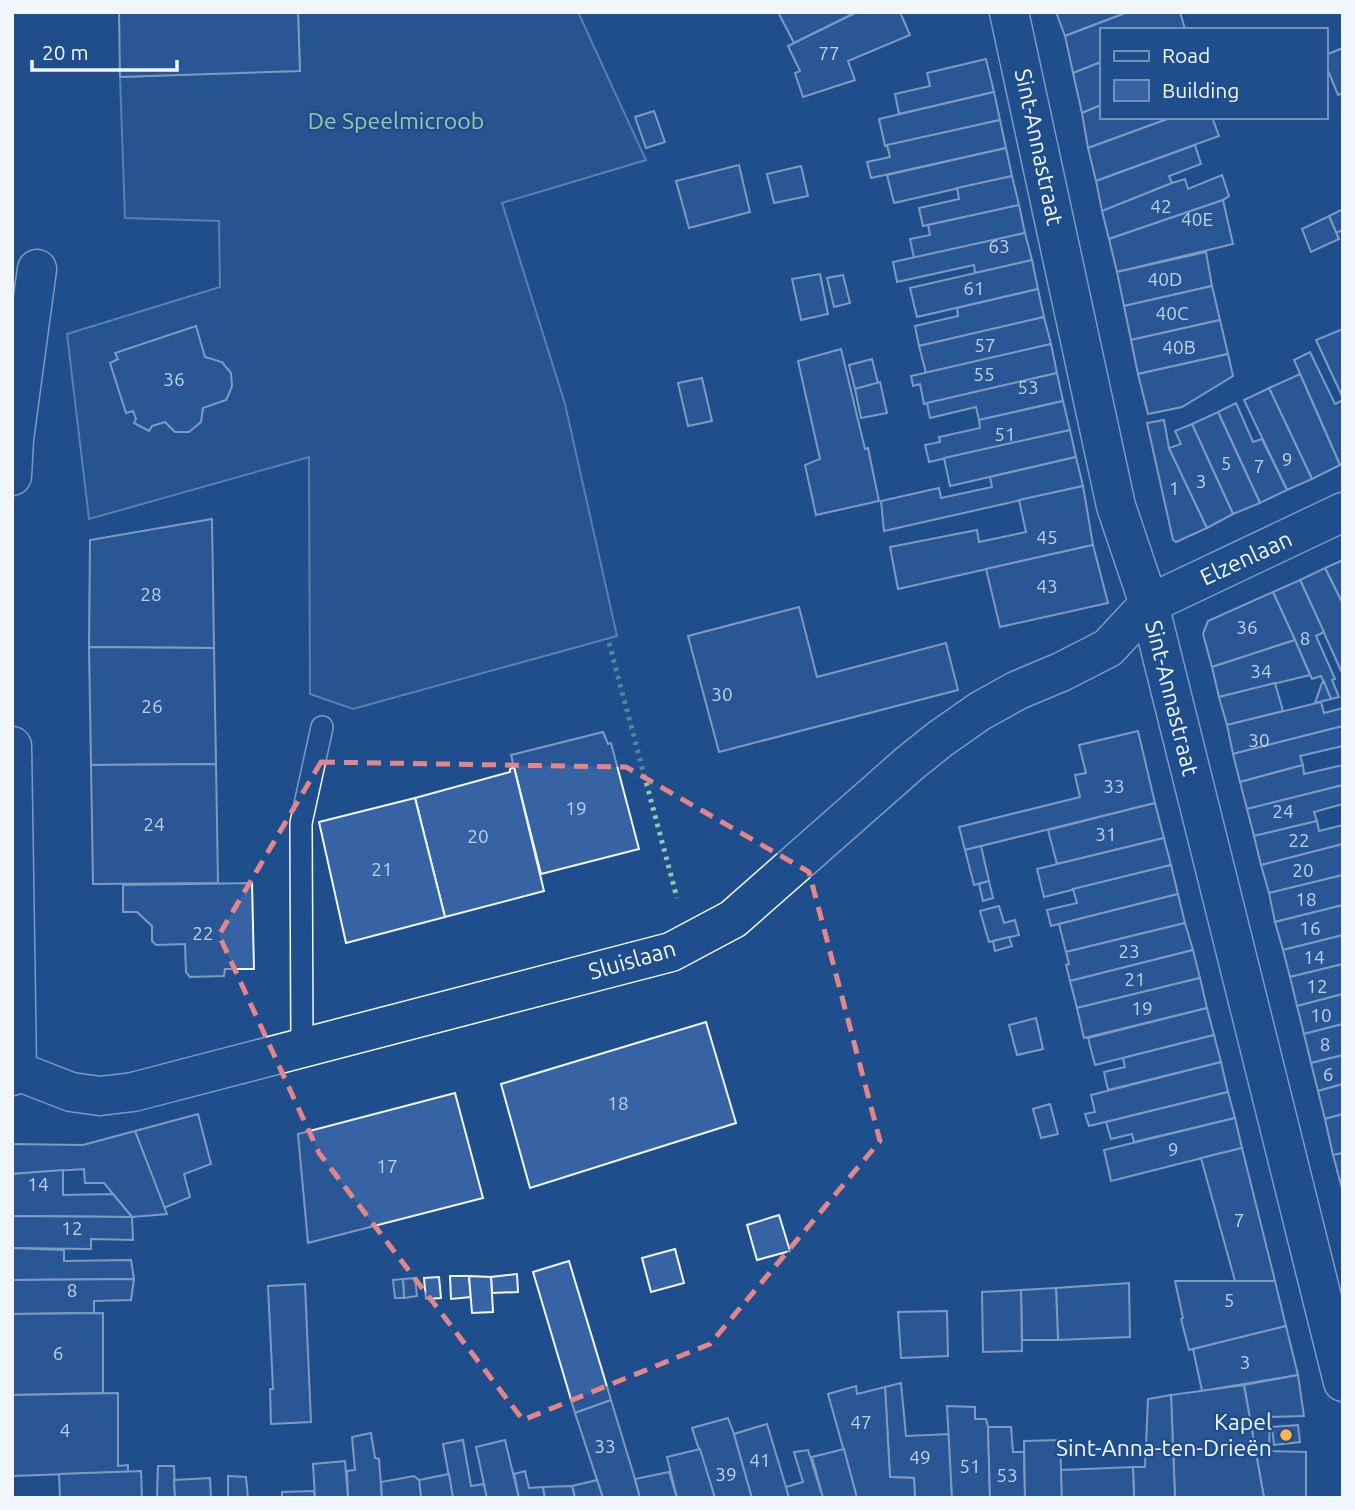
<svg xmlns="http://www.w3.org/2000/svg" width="1355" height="1510" viewBox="0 0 1355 1510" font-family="Ubuntu,sans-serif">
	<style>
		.built { fill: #305b95; stroke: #a8bbd7; stroke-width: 2 }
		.building { fill: #3563a3; stroke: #f2f6ff; stroke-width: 2 }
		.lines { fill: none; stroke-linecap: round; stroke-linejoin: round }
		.lane-casing { stroke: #f2f6ff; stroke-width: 24 }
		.street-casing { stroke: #f2f6ff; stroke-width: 41 }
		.lane { stroke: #1f4e8c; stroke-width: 21 }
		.street { stroke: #1f4e8c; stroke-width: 38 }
		.hedge { stroke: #97c8a6; stroke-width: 5; stroke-dasharray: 3.5 5; stroke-linecap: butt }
		.marked { fill: none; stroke: #e38589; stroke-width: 5; stroke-dasharray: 14 9; stroke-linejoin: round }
		.poi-dot { fill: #ffb74d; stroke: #1f4e8c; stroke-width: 2.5 }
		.labels { text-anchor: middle; stroke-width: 5; stroke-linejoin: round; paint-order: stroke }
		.number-label { font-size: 19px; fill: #c3d1e8 }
		.park-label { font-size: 23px; fill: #97c8a6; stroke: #1f4e8c }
		.street-label { font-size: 23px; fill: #f2f6ff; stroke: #1f4e8c }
		.poi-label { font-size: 23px; fill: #f2f6ff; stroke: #1f4e8c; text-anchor: end }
	</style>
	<rect width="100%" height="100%" fill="#1f4e8c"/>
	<!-- built -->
	<path class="built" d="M 298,12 L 578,12 L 646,160 L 502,203 L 565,404 L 617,636 L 353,709 L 310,694 L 309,457 L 89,519 L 67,334 L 220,287 L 219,221 L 125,218 L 120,77 L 300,70 Z"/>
	<!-- building -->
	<g class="building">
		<path d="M 119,12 L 298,12 L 300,71 L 120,77 Z"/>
		<path d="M 778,12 L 857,12 L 794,43 Z"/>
		<path d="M 857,12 L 900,12 L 910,35 L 848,61 L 855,80 L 803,97 L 795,73 L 800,71 L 788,46 Z"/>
		<path d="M 1056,12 L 1128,12 L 1065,36 Z"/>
		<path d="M 1128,12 L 1180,12 L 1185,29 L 1101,30 L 1101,62 L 1073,73 L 1065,36 Z"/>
		<path d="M 1343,48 L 1343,93 L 1338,95 L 1325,63 L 1325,55 Z"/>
		<path d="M 986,59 L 994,92 L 899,114 L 895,94 L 930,86 L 927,73 Z"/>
		<path d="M 1101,62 L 1101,105 L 1082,113 L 1073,73 Z"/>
		<path d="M 994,92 L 1000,120 L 885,146 L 879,119 Z"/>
		<path d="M 1101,105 L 1101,117 L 1173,117 L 1088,148 L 1082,113 Z"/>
		<path d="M 654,111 L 665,142 L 646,148 L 635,117 Z"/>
		<path d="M 1173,117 L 1212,117 L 1219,136 L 1096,181 L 1088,148 Z"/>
		<path d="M 1000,120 L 1006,148 L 871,178 L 867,162 L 890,157 L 887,145 Z"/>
		<path d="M 1195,145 L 1201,164 L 1169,176 L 1172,183 L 1102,211 L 1096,181 Z"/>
		<path d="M 1006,148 L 1012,176 L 894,203 L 887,175 Z"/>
		<path d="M 739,165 L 750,212 L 689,228 L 676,181 Z"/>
		<path d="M 801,166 L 808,196 L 774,203 L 767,174 Z"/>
		<path d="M 1222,175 L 1229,196 L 1223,200 L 1109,239 L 1102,211 L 1172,183 L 1185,179 L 1188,189 Z"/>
		<path d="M 1012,176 L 1019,205 L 923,226 L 919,208 L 959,199 L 957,188 Z"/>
		<path d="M 1223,200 L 1233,244 L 1117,272 L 1109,239 Z"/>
		<path d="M 1019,205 L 1025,233 L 914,258 L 910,239 L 930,235 L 928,225 Z"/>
		<path d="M 1343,209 L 1343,230 L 1336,233 L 1329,216 Z"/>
		<path d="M 1329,216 L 1339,239 L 1311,252 L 1302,229 Z"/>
		<path d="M 1025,233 L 1032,260 L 975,273 L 974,265 L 897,282 L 893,262 Z"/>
		<path d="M 1206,252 L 1212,286 L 1124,306 L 1117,272 Z"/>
		<path d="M 1032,260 L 1038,289 L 917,317 L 910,288 Z"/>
		<path d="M 820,274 L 828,314 L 801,320 L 792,279 Z"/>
		<path d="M 843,275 L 850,303 L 834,307 L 827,278 Z"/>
		<path d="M 1212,286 L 1220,320 L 1131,340 L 1124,306 Z"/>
		<path d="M 1038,289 L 1044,317 L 919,346 L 915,326 L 958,316 L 957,308 Z"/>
		<path d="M 1044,317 L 1051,344 L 926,373 L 919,346 Z"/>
		<path d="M 1220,320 L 1228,354 L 1138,374 L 1131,340 Z"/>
		<path d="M 196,326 L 205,357 L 222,362 L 231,373 L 232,386 L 228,396 L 226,400 L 203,408 L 201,422 L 189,432 L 175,432 L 165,422 L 152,426 L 149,431 L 134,423 L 136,419 L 133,411 L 126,413 L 110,363 L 118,359 L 115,353 Z"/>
		<path d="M 1343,329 L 1343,398 L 1316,340 Z"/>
		<path d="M 1051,344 L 1057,373 L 924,404 L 920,384 L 913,386 L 911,376 Z"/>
		<path d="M 841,349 L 865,449 L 868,448 L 879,501 L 816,515 L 805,465 L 820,459 L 798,361 Z"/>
		<path d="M 1310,352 L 1335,404 L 1343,400 L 1343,464 L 1340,465 L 1294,360 Z"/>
		<path d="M 1228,354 L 1233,376 L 1182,407 L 1148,414 L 1138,374 Z"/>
		<path d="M 872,359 L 878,383 L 855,389 L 849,365 Z"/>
		<path d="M 1057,373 L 1063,401 L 979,420 L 976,407 L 930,418 L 927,403 Z"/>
		<path d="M 1300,374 L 1340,465 L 1312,479 L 1269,388 Z"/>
		<path d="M 702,378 L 712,421 L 688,426 L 678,383 Z"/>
		<path d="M 880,382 L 887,413 L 861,418 L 855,389 Z"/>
		<path d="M 1269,388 L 1312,479 L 1287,490 L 1244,400 Z"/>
		<path d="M 1063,401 L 1070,430 L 929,462 L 925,445 L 940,442 L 939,437 L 980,428 L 979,420 Z"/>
		<path d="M 1236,403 L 1253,442 L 1262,439 L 1287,490 L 1260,503 L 1218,412 Z"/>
		<path d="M 1218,412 L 1260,503 L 1233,514 L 1192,424 Z"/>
		<path d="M 1164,420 L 1169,448 L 1207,528 L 1176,542 L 1173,540 L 1147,423 Z"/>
		<path d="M 1192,424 L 1233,514 L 1207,528 L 1169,448 L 1181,444 L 1175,431 Z"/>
		<path d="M 1070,430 L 1076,457 L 950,486 L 944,458 Z"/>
		<path d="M 1076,457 L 1083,486 L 884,531 L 881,501 L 939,488 L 941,498 L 992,487 L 990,477 Z"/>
		<path d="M 1083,486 L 1093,545 L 898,589 L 890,547 L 977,530 L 979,542 L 1026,532 L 1019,500 Z"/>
		<path d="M 212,519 L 214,648 L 89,647 L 90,540 Z"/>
		<path d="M 1093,545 L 1108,603 L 1000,627 L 986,569 Z"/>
		<path d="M 1343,560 L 1343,604 L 1325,568 Z"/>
		<path d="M 1325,568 L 1343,604 L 1343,675 L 1300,580 Z"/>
		<path d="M 1300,580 L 1324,632 L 1316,636 L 1335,679 L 1332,680 L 1339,697 L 1331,699 L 1321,676 L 1312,679 L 1273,592 Z"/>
		<path d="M 1273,592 L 1295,640 L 1212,667 L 1203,634 L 1208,621 Z"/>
		<path d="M 799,607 L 817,677 L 946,643 L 958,690 L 719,752 L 688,636 Z"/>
		<path d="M 1295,640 L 1310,675 L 1219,697 L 1212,667 Z"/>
		<path d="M 89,647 L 214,648 L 216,764 L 91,765 Z"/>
		<path d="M 1324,682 L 1331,699 L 1315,703 L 1322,683 Z"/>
		<path d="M 1275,683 L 1283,711 L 1227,725 L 1219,697 Z"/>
		<path d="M 1321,702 L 1324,713 L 1343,708 L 1343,726 L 1233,754 L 1227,725 Z"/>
		<path d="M 1343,726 L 1343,746 L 1300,756 L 1303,765 L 1240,782 L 1233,754 Z"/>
		<path d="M 1138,731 L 1155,803 L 965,850 L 959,827 L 1080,797 L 1075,775 L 1086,773 L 1079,745 Z"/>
		<path d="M 603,732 L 608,744 L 611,743 L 639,849 L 541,874 L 511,755 Z"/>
		<path d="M 216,764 L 218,883 L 93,884 L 91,765 Z"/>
		<path d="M 1303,765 L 1304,774 L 1343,765 L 1343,785 L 1247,809 L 1240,782 Z"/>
		<path d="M 514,767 L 544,891 L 445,917 L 415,798 L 510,772 L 510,769 Z"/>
		<path d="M 1343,785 L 1343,804 L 1314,812 L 1317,821 L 1254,836 L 1247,809 Z"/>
		<path d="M 415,798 L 445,917 L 346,943 L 319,822 Z"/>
		<path d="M 1155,803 L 1164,838 L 1057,864 L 1048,830 Z"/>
		<path d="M 1317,821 L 1319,831 L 1343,825 L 1343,844 L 1261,865 L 1254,836 Z"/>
		<path d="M 1164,838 L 1171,865 L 1044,897 L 1037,869 Z"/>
		<path d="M 1343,844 L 1343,875 L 1269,893 L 1261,865 Z"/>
		<path d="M 981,846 L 989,881 L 974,885 L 965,850 Z"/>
		<path d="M 1171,865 L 1178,894 L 1051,926 L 1047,910 L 1077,903 L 1073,889 Z"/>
		<path d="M 1343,875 L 1343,905 L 1275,922 L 1269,893 Z"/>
		<path d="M 989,881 L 993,898 L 983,901 L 979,884 Z"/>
		<path d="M 252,883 L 254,969 L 225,969 L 224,976 L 190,977 L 186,972 L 185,944 L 156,945 L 152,941 L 152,926 L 137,912 L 123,912 L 123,885 Z"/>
		<path d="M 1178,894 L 1185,923 L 1066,952 L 1059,924 Z"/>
		<path d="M 1343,905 L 1343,935 L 1283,950 L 1275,922 Z"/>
		<path d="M 999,906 L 1004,923 L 1015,920 L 1019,935 L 989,942 L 980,911 Z"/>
		<path d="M 1185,923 L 1193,950 L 1070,981 L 1066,965 L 1069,964 L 1066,952 Z"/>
		<path d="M 1343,935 L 1343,964 L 1290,977 L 1283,950 Z"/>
		<path d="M 1009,937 L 1012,946 L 995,951 L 993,941 Z"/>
		<path d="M 1193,950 L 1200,978 L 1077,1008 L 1070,981 Z"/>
		<path d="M 1343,964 L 1343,994 L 1297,1006 L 1290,977 Z"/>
		<path d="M 1200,978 L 1207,1008 L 1084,1038 L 1077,1008 Z"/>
		<path d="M 1343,994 L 1343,1024 L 1304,1034 L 1297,1006 Z"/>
		<path d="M 1207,1008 L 1214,1035 L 1095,1065 L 1088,1038 Z"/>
		<path d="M 1036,1018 L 1043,1049 L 1017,1055 L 1009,1025 Z"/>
		<path d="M 706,1022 L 736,1123 L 530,1188 L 501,1084 Z"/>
		<path d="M 1343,1024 L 1343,1055 L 1311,1063 L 1304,1034 Z"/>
		<path d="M 1214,1035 L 1221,1062 L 1108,1090 L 1104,1072 L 1125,1067 L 1123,1058 Z"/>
		<path d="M 1343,1055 L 1343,1084 L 1318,1091 L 1311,1063 Z"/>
		<path d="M 1221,1062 L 1228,1092 L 1089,1126 L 1085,1114 L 1095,1112 L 1091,1095 Z"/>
		<path d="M 1343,1084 L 1343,1114 L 1325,1119 L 1318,1091 Z"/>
		<path d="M 1228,1092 L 1235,1118 L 1134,1142 L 1132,1134 L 1111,1139 L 1106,1122 Z"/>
		<path d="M 455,1093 L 483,1198 L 308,1243 L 298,1134 Z"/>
		<path d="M 1050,1104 L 1058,1134 L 1041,1138 L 1033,1109 Z"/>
		<path d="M 198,1114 L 211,1164 L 184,1174 L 190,1197 L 164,1208 L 135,1131 Z"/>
		<path d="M 1343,1114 L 1343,1153 L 1333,1155 L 1325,1119 Z"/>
		<path d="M 1235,1118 L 1242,1148 L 1111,1181 L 1104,1150 Z"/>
		<path d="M 135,1131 L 167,1214 L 132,1217 L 104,1183 L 85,1183 L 84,1169 L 12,1174 L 12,1144 L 83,1145 Z"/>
		<path d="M 1242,1148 L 1275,1281 L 1235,1281 L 1201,1158 Z"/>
		<path d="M 1343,1153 L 1343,1192 L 1333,1155 Z"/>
		<path d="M 63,1170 L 63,1195 L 113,1194 L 132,1217 L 12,1216 L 12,1174 Z"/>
		<path d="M 779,1215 L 790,1251 L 757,1260 L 747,1225 Z"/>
		<path d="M 12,1216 L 132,1217 L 133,1240 L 91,1239 L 91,1249 L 12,1248 Z"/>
		<path d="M 12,1248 L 64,1250 L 64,1261 L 131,1260 L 134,1279 L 12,1280 Z"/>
		<path d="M 675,1249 L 684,1283 L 651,1292 L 642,1258 Z"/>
		<path d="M 569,1261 L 611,1400 L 575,1413 L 533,1272 Z"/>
		<path d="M 517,1274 L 518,1292 L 492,1293 L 491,1277 Z"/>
		<path d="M 450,1276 L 469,1276 L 471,1297 L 451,1299 Z"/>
		<path d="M 469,1276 L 491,1277 L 493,1312 L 472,1313 Z"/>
		<path d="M 439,1277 L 441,1298 L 426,1299 L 424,1278 Z"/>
		<path d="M 415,1278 L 417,1296 L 404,1298 L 403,1279 Z"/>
		<path d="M 134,1279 L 131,1300 L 94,1301 L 94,1313 L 12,1314 L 12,1280 Z"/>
		<path d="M 403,1279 L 404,1298 L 395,1298 L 393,1280 Z"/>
		<path d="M 1175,1281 L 1275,1281 L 1286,1326 L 1189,1350 L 1181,1319 L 1183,1318 Z"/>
		<path d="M 1129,1283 L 1130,1337 L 1058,1340 L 1056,1288 Z"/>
		<path d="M 305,1284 L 311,1422 L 271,1424 L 270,1389 L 273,1389 L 268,1286 Z"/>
		<path d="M 1056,1288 L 1058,1340 L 1022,1340 L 1021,1290 Z"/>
		<path d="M 1021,1290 L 1022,1351 L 983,1352 L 982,1292 Z"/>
		<path d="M 947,1311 L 948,1356 L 901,1358 L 898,1312 Z"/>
		<path d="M 103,1313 L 103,1393 L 12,1395 L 12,1314 Z"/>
		<path d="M 1286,1326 L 1298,1375 L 1202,1391 L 1193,1349 Z"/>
		<path d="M 1298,1375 L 1304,1416 L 1270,1417 L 1269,1451 L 1306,1452 L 1306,1498 L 1264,1498 L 1244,1385 Z"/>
		<path d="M 901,1383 L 906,1436 L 950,1434 L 952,1498 L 915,1498 L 914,1478 L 890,1477 L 885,1387 Z"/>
		<path d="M 1244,1385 L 1264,1498 L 1175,1498 L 1171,1395 Z"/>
		<path d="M 856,1386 L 857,1394 L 885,1387 L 890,1477 L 914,1478 L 915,1498 L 857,1498 L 828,1394 Z"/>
		<path d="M 118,1393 L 118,1466 L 128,1465 L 128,1472 L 12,1476 L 12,1395 Z"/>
		<path d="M 1171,1395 L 1175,1498 L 1134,1498 L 1133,1467 L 1145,1467 L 1148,1399 Z"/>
		<path d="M 611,1400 L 635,1479 L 640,1498 L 603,1498 L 575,1413 Z"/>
		<path d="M 947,1406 L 975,1407 L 975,1419 L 986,1419 L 988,1427 L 990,1498 L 952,1498 Z"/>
		<path d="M 728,1418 L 734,1434 L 752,1498 L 715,1498 L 692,1428 Z"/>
		<path d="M 767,1424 L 786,1487 L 789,1498 L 752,1498 L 734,1434 Z"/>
		<path d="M 1298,1425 L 1300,1442 L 1274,1445 L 1272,1427 Z"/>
		<path d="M 988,1427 L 1011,1427 L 1013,1452 L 1024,1452 L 1025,1498 L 990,1498 Z"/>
		<path d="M 371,1433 L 375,1458 L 379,1459 L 382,1498 L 348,1498 L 347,1471 L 355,1470 L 352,1437 Z"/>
		<path d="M 463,1440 L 471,1486 L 484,1484 L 487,1498 L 453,1498 L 443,1444 Z"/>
		<path d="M 505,1440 L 519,1498 L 487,1498 L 476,1447 Z"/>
		<path d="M 1060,1440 L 1062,1498 L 1025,1498 L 1024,1441 Z"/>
		<path d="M 700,1449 L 715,1498 L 677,1498 L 667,1457 Z"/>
		<path d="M 844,1449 L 857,1498 L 823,1498 L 812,1457 Z"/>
		<path d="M 808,1450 L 823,1498 L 789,1498 L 786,1487 L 803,1482 L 794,1452 Z"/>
		<path d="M 345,1461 L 348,1498 L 315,1498 L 313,1464 Z"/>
		<path d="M 158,1466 L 174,1466 L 175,1498 L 142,1498 L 157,1497 Z"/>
		<path d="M 1133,1467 L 1134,1498 L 1062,1498 L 1061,1470 Z"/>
		<path d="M 141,1471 L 142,1498 L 60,1498 L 59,1474 Z"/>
		<path d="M 525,1471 L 529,1488 L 543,1487 L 545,1498 L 519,1498 L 514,1474 Z"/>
		<path d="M 669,1472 L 677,1498 L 640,1498 L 635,1479 Z"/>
		<path d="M 449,1474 L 453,1498 L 421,1498 L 419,1480 Z"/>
		<path d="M 228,1476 L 246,1477 L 248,1498 L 228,1498 Z"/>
		<path d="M 414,1476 L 419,1480 L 421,1498 L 382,1498 L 381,1482 Z"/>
		<path d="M 210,1478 L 211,1498 L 175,1498 L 174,1480 Z"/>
		<path d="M 597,1480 L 603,1498 L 575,1498 L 572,1486 Z"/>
		<path d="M 572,1486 L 575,1498 L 545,1498 L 543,1487 Z"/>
		<path d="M 314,1491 L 315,1498 L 282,1498 L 282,1492 Z"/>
	</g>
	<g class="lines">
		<!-- lane casing -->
		<g class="lane-casing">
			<path id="lane" d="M 302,1047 L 301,823 L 322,727"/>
		</g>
		<!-- street casing -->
		<g class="street-casing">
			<g id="street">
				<path d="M 1009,12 L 1116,506 L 1149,604 L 1343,1382"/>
				<path d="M 12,476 L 14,439 L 37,269"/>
				<path d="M 12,746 L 17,1071 L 12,1076"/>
				<path d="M 17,1071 L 71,1092 L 100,1096 L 133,1092 L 671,952 L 733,919 L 910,763 L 940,739 L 980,711 L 1018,690 L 1061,672 L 1108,648 L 1149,604 L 1343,512"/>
			</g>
		</g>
		<!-- lane -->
		<use href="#lane" class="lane"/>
		<!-- street -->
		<use href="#street" class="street"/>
		<!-- hedge -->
		<path class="hedge" d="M 609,643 L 677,898"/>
	</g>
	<!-- marked area -->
	<path d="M0 0H1355V1510H0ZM 321,762 L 626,767 L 809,872 L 880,1141 L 710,1344 L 523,1420 L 319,1153 L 219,935 Z" fill="#1f4e8c" fill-opacity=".55" fill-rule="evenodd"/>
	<path class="marked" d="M 321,762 L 626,767 L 809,872 L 880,1141 L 710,1344 L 523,1420 L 319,1153 L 219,935 Z"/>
	<!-- markers -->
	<circle class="poi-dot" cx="1286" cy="1435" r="7"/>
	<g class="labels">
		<!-- number labels -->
		<g class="number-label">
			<text x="829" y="60">77</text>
			<text x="1161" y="213">42</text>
			<text x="1197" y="226">40E</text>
			<text x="999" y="253">63</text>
			<text x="1165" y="286">40D</text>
			<text x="974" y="295">61</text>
			<text x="1172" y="320">40C</text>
			<text x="985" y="352">57</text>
			<text x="1179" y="354">40B</text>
			<text x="984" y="381">55</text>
			<text x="174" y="386">36</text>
			<text x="1028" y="394">53</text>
			<text x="1005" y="441">51</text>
			<text x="1287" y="466">9</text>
			<text x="1226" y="470">5</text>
			<text x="1259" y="473">7</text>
			<text x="1201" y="488">3</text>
			<text x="1174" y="495">1</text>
			<text x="1047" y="544">45</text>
			<text x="1047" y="593">43</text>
			<text x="151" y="601">28</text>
			<text x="1247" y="634">36</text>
			<text x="1305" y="645">8</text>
			<text x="1261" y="678">34</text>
			<text x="722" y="701">30</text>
			<text x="152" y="713">26</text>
			<text x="1259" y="747">30</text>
			<text x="1114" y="793">33</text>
			<text x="576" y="815">19</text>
			<text x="1283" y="818">24</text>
			<text x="154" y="831">24</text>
			<text x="1106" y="841">31</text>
			<text x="478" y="843">20</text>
			<text x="1299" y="847">22</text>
			<text x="382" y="876">21</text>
			<text x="1303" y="877">20</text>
			<text x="1306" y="906">18</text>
			<text x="1310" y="935">16</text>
			<text x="203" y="940">22</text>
			<text x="1129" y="958">23</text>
			<text x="1314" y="964">14</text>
			<text x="1135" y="986">21</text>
			<text x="1317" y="993">12</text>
			<text x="1142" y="1015">19</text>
			<text x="1321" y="1022">10</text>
			<text x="1325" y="1051">8</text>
			<text x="1328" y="1081">6</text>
			<text x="618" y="1110">18</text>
			<text x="1173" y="1156">9</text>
			<text x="387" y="1173">17</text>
			<text x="38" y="1191">14</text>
			<text x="1239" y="1227">7</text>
			<text x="72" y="1235">12</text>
			<text x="72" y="1297">8</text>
			<text x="1229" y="1307">5</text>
			<text x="58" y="1360">6</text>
			<text x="1245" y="1369">3</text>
			<text x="861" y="1429">47</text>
			<text x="65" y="1437">4</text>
			<text x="605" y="1453">33</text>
			<text x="920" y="1464">49</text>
			<text x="760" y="1467">41</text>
			<text x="970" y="1473">51</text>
			<text x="726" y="1481">39</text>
			<text x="1007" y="1482">53</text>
		</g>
		<!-- park labels -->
		<g class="park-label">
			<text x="396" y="129">De Speelmicroob</text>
		</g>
		<!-- street labels -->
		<g class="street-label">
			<text transform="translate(1039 147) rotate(78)" y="8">Sint-Annastraat</text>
			<text transform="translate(1246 558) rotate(-25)" y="8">Elzenlaan</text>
			<text transform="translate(1172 698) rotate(76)" y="8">Sint-Annastraat</text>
			<text transform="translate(632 960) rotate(-16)" y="8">Sluislaan</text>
		</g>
		<!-- poi labels -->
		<g class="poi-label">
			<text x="1272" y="1430">Kapel<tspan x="1272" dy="26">Sint-Anna-ten-Drieën</tspan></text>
		</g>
	</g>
	<!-- border -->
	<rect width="1355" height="1510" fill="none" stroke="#f2f6ff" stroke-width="28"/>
	<!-- legend -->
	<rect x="1100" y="28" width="228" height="91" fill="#1f4e8c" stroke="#7391ba" stroke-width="2"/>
	<rect x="1114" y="51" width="35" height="10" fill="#1f4e8c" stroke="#7391ba" stroke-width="2"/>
	<text x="1162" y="63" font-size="21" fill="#f2f6ff">Road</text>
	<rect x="1114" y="80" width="35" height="21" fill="#3563a3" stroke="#7391ba" stroke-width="2"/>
	<text x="1162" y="98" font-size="21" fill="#f2f6ff">Building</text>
	<!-- scale -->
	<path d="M32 60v10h145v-10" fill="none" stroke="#f2f6ff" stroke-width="3.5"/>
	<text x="42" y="60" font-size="21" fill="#f2f6ff" stroke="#1f4e8c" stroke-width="5" paint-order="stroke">20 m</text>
</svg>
